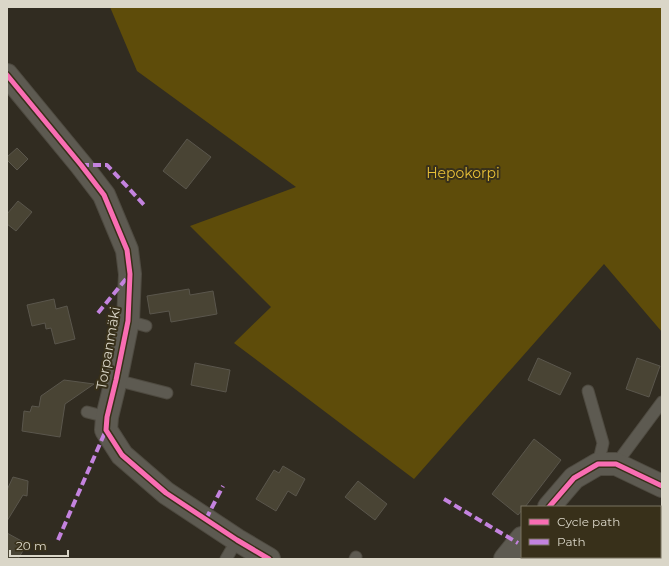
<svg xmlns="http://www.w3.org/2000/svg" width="669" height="566" viewBox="0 0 669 566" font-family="Montserrat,sans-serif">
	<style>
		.green { fill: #5e4c0a }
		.building { fill: #494434; stroke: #5a564c }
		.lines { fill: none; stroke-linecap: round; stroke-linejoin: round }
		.lane-casing { stroke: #4e4a40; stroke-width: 13 }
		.street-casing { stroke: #4e4a40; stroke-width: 24 }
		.lane { stroke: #5d5a51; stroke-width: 11 }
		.street { stroke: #5d5a51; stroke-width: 22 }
		.quiet { stroke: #c483df; stroke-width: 4; stroke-dasharray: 8 4; stroke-linecap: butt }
		.cycleway-casing { stroke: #38301a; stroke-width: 8 }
		.cycleway { stroke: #f96db3; stroke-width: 5 }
		.labels { text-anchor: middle; stroke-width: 4; stroke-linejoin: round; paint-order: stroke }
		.park-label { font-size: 14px; fill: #e7bf37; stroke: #38301a }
		.street-label { font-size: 14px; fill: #dad6c8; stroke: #38301a }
	</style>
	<rect width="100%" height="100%" fill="#312c21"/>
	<!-- green -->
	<path class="green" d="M 110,7 L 662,7 L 662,332 L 604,264 L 414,479 L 234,343 L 271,307 L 190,226 L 296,187 L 137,71 Z"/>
	<!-- building -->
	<g class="building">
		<path d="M 187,139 L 211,157 L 186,189 L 163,171 Z"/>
		<path d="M 17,148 L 28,159 L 17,170 L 7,160 L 7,157 Z"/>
		<path d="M 18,201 L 32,212 L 16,231 L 7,224 L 7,214 Z"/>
		<path d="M 189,289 L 190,295 L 213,291 L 217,314 L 171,322 L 169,311 L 150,314 L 147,296 Z"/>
		<path d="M 54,299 L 56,309 L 67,306 L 75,339 L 55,344 L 51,328 L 46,329 L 45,323 L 32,326 L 27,305 Z"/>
		<path d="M 538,358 L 571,373 L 560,395 L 528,380 Z"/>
		<path d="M 637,358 L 660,366 L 649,397 L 626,389 Z"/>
		<path d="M 195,363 L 230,370 L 226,392 L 191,385 Z"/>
		<path d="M 64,380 L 94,384 L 65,404 L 60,437 L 22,431 L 24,411 L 30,412 L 32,406 L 39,407 L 41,396 Z"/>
		<path d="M 534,439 L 561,460 L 525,507 L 522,507 L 522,510 L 518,515 L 492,494 Z"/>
		<path d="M 283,466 L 305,479 L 296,496 L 288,491 L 276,511 L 256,499 L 274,470 L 279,473 Z"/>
		<path d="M 13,477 L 28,481 L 27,496 L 23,495 L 7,521 L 7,490 Z"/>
		<path d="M 358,481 L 387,504 L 375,520 L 345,497 Z"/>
		<path d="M 7,533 L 27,544 L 18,559 L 7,559 Z"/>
	</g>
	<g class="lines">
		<!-- lane casing -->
		<g class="lane-casing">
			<g id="lane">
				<path d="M 128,321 L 146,326"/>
				<path d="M 116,380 L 167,393"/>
				<path d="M 588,391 L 603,443 L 598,464"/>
				<path d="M 87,412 L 107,417"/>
				<path d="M 616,464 L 662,402"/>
				<path d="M 226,559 L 237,540"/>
				<path d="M 355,559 L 356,557"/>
			</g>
		</g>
		<!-- street casing -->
		<g class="street-casing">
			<g id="street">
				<path d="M 7,75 L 81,165 L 104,195 L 127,250 L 130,274 L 128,321 L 116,380 L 107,417 L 106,430 L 122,455 L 166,493 L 237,540 L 269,559"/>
				<path d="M 549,507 L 574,478 L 598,464 L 616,464 L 662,486"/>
				<path d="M 505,559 L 522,538"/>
			</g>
		</g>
		<!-- lane -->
		<use href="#lane" class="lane"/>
		<!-- street -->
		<use href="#street" class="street"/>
		<!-- quiet -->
		<g class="quiet">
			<path d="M 81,165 L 107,165 L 146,207"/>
			<path d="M 98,313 L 130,274"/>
			<path d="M 444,499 L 518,543"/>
			<path d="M 206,519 L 223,486"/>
			<path d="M 58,540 L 106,430"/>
		</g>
		<!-- cycleway casing -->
		<g class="cycleway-casing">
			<g id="cycleway">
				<path d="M 7,75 L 81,165 L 104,195 L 127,250 L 130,274 L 128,321 L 116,380 L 107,417 L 106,430 L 122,455 L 166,493 L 237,540 L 269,559"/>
				<path d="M 549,507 L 574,478 L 598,464 L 616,464 L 662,486"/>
			</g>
		</g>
		<!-- cycleway -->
		<use href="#cycleway" class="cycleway"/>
	</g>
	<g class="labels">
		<!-- park labels -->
		<g class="park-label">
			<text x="463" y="178">Hepokorpi</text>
		</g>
		<!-- street labels -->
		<g class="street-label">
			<text transform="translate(108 348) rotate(-80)" y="5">Torpanmäki</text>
		</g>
	</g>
	<!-- border -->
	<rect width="669" height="566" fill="none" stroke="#dad6c8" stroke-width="16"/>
	<!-- legend -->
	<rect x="521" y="506" width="140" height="52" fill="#38301a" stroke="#797260"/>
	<rect x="529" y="519" width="20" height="6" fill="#f96db3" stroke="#797260"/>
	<text x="557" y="526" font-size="12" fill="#dad6c8">Cycle path</text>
	<rect x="529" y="539" width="20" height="6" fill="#c483df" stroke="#797260"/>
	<text x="557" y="546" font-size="12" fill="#dad6c8">Path</text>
	<!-- scale -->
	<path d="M10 550v6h58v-6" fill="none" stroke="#dad6c8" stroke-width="2"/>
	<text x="16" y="550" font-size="12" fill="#dad6c8" stroke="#38301a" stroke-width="3" paint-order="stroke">20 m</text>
</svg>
